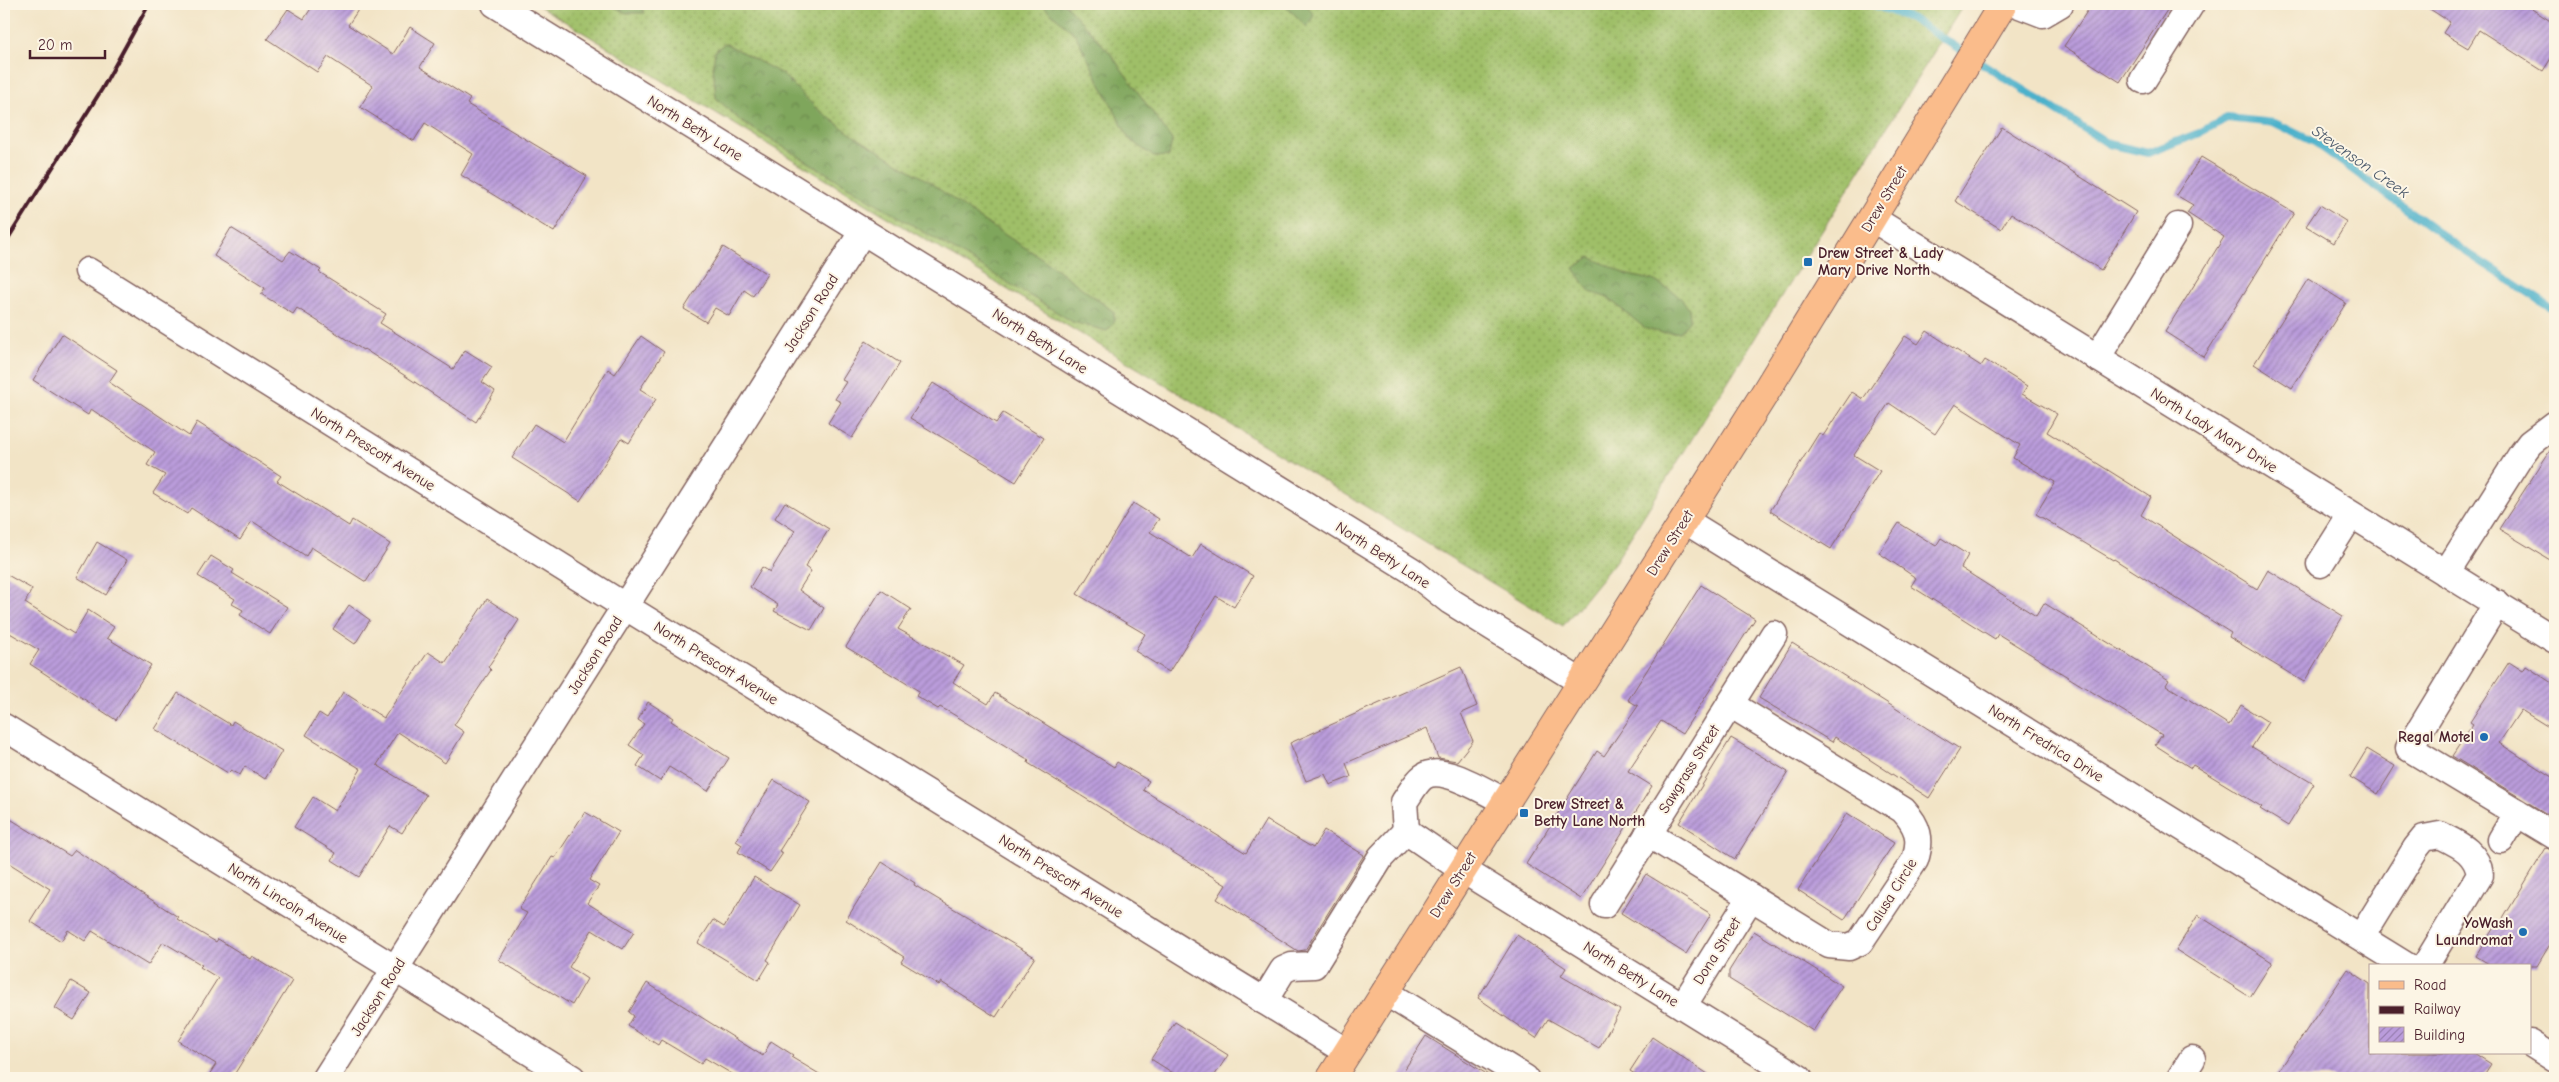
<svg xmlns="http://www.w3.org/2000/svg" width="2559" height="1082" viewBox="0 0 2559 1082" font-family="'Comic Neue',sans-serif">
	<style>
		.grass { fill: url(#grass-dots); stroke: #746f49 }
		.forest { fill: url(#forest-crowns); stroke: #646244 }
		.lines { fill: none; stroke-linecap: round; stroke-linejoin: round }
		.stream { stroke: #4cb1cb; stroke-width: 8 }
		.building { fill: url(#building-hatch) }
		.minor-casing { stroke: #856461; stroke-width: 29 }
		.major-casing { stroke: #856461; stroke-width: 30 }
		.minor { stroke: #fff; stroke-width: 26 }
		.major { stroke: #fabc8b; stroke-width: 28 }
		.rail { stroke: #4a1f2b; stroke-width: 4 }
		.poi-dot { fill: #1f6fb2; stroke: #fcf5e5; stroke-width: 2 }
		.labels { text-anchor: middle; stroke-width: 4; stroke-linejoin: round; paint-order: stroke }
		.street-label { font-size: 15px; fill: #4a1f2b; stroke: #fcf5e5 }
		.poi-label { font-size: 15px; font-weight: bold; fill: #4a1f2b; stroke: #fcf5e5; text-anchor: start }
		.water-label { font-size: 16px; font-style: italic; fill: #4b596b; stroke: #fcf5e5 }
	</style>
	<defs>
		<pattern id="grass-dots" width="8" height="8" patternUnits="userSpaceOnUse" patternTransform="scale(1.25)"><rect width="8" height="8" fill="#9fbf67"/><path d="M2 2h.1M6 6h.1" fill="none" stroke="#849b55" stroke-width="1.8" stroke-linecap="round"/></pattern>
		<pattern id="forest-crowns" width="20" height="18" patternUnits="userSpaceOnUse" patternTransform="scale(1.25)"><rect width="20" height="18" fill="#7fa65c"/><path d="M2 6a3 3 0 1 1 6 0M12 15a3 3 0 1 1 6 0" fill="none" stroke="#6a874c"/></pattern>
		<pattern id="building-hatch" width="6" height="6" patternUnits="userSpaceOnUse" patternTransform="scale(1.25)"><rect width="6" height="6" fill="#ba9cdb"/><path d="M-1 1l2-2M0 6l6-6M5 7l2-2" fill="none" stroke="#997fb2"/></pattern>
	</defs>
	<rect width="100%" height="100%" fill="#fcf5e5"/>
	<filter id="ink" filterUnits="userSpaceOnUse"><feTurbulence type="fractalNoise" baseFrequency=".02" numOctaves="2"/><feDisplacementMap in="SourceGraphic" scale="10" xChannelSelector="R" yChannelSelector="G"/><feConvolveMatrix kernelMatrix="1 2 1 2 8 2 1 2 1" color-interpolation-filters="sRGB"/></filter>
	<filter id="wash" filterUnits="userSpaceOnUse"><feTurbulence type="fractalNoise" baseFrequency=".0096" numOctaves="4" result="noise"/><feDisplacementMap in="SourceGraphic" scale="20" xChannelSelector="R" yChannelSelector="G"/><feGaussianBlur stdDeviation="1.12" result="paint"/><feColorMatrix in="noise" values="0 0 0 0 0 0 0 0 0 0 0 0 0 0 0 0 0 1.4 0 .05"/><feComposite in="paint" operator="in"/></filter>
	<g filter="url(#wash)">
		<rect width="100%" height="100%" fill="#f2e4c6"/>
		<!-- grass -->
		<path class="grass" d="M 536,4 L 1964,4 L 1615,562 L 1563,626 Z"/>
		<!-- forest -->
		<g class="forest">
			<path d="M 609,4 L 639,4 L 645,13 L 626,13 Z"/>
			<path d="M 1041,4 L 1065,4 L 1110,53 L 1172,140 L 1169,156 L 1154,157 L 1129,139 L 1075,34 Z"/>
			<path d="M 1284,4 L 1306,4 L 1314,15 L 1307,27 Z"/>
			<path d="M 725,43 L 782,74 L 815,107 L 851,134 L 928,181 L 977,217 L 1043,259 L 1114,312 L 1114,323 L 1107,331 L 1073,322 L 742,122 L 716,98 L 713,65 L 715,51 Z"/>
			<path d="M 1590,257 L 1628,275 L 1653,280 L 1677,294 L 1689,308 L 1690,319 L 1680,332 L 1663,333 L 1646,329 L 1608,298 L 1590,292 L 1574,268 Z"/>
		</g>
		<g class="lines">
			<!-- stream -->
			<path class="stream" d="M 1872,4 L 1912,19 L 2109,144 L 2148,153 L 2199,133 L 2227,118 L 2275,123 L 2316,143 L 2460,248 L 2555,310"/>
		</g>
		<g id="blocks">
			<!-- building -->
			<g class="building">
				<path d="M 314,4 L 362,4 L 348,25 L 393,54 L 410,27 L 435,43 L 420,67 L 470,99 L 467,104 L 587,176 L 554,232 L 461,175 L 473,154 L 425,123 L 414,141 L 360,107 L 373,86 L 328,57 L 317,72 L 267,39 L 288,9 L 304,19 Z"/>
				<path d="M 2092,4 L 2171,4 L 2120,82 L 2064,46 Z"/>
				<path d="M 2422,4 L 2524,4 L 2555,24 L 2555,52 L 2543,71 L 2479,30 L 2468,48 L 2443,33 L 2450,22 Z"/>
				<path d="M 2002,127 L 2136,212 L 2101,270 L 2011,213 L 2001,229 L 1955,201 Z"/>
				<path d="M 2201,157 L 2294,213 L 2204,357 L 2165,332 L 2224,237 L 2187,213 L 2193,205 L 2176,195 Z"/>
				<path d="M 2320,205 L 2347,222 L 2334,243 L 2306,226 Z"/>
				<path d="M 231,228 L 283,260 L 290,251 L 321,270 L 319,272 L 386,314 L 380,323 L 453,369 L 465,350 L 492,367 L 482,382 L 495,391 L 476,422 L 364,349 L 363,350 L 297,308 L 293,314 L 261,294 L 265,288 L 214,256 Z"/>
				<path d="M 723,247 L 767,274 L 753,296 L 744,290 L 729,316 L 715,308 L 706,322 L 684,309 Z"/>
				<path d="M 2308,279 L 2346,303 L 2292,388 L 2254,364 Z"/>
				<path d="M 1927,331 L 1981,366 L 1985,360 L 2027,386 L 2022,394 L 2057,414 L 2047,432 L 2151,497 L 2141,515 L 2257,589 L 2268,570 L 2343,616 L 2304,682 L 2229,637 L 2231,633 L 2114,559 L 2113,560 L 2036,514 L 2055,482 L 2013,458 L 2020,445 L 1955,404 L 1935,434 L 1889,403 L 1854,455 L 1880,471 L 1831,549 L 1770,511 L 1819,433 L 1823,436 L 1852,392 L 1863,399 L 1905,336 L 1918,344 Z"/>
				<path d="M 62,334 L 117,370 L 109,382 L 189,436 L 197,422 L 281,476 L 277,481 L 349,526 L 352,520 L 390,544 L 366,582 L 311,547 L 306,556 L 252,521 L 240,540 L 191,508 L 187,514 L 153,493 L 165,475 L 147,465 L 155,452 L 91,409 L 88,415 L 33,380 Z"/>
				<path d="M 641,336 L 664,352 L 640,389 L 656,399 L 629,443 L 621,438 L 580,501 L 512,458 L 534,424 L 563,442 L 608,369 L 615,374 Z"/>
				<path d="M 866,341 L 900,363 L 852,438 L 828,423 L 841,402 L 835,399 L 846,382 L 842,380 Z"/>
				<path d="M 933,383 L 996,423 L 1003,413 L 1044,438 L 1016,482 L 910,418 Z"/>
				<path d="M 2555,443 L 2555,563 L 2499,529 Z"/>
				<path d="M 785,502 L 829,529 L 805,567 L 811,571 L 799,590 L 824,608 L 811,630 L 774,611 L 778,605 L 750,587 L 762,567 L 770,572 L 795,531 L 775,518 Z"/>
				<path d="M 1133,503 L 1159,519 L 1150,532 L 1192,558 L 1201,544 L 1253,576 L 1234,607 L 1216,596 L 1169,672 L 1135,651 L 1145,634 L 1077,594 Z"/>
				<path d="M 1899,523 L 1936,546 L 1941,538 L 1968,555 L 1961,568 L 2036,616 L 2044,603 L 2169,680 L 2166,685 L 2229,725 L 2241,705 L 2268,722 L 2252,747 L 2314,784 L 2288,826 L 2260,809 L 2262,807 L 2193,765 L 2191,768 L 2155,745 L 2162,735 L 1998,634 L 1995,639 L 1911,586 L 1916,578 L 1879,553 Z"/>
				<path d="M 97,542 L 127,560 L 106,595 L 77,577 Z"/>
				<path d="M 211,556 L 234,570 L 232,573 L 287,607 L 270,634 L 240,615 L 243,610 L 232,604 L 235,599 L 198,576 Z"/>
				<path d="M 4,573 L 32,589 L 25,603 L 74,634 L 88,610 L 114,627 L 107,638 L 151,665 L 116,720 L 30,664 L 39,650 L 8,632 L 4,641 Z"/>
				<path d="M 1701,585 L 1755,619 L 1682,734 L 1661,721 L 1628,771 L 1652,786 L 1581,899 L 1526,864 L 1597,751 L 1604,756 L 1638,706 L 1628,700 Z"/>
				<path d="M 881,590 L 911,609 L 898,629 L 964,665 L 953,682 L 988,704 L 995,693 L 1114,767 L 1117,762 L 1149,781 L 1143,790 L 1246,853 L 1266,820 L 1313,848 L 1324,830 L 1364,855 L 1305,950 L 1298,951 L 1217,899 L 1226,885 L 1028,763 L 1029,760 L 951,713 L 940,707 L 938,709 L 916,696 L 919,691 L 846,647 Z"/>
				<path d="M 487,599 L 519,620 L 488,667 L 491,670 L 454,725 L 464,732 L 445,763 L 398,732 L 377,765 L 426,795 L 402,833 L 390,826 L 359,877 L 332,860 L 336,853 L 294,827 L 313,797 L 335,811 L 361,769 L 306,735 L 319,713 L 327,718 L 343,692 L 384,718 L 428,652 L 445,663 Z"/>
				<path d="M 349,605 L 370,620 L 355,644 L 333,629 Z"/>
				<path d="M 1792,643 L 1960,749 L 1929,798 L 1835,737 L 1832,742 L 1759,698 Z"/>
				<path d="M 2509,662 L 2523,671 L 2526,666 L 2555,685 L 2555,731 L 2521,710 L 2499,743 L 2555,779 L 2555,819 L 2452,756 L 2473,724 L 2470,722 Z"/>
				<path d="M 1461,667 L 1477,706 L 1461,713 L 1473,741 L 1457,761 L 1438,758 L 1427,728 L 1346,763 L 1351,777 L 1330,785 L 1325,774 L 1306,781 L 1290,743 Z"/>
				<path d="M 178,693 L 231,725 L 233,721 L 282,751 L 265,779 L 245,766 L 240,775 L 231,770 L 228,773 L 155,729 Z"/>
				<path d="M 648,702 L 673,718 L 671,721 L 729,758 L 708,791 L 669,767 L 660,781 L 637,766 L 644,755 L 629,745 L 644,724 L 638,720 Z"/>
				<path d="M 1731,738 L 1788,772 L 1735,859 L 1679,823 Z"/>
				<path d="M 2367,749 L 2395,766 L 2378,794 L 2350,777 Z"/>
				<path d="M 774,780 L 810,802 L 779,851 L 783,853 L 770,872 L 738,852 L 742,845 L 736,841 Z"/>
				<path d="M 585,812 L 619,832 L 589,880 L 599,886 L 587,903 L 634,932 L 623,949 L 592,930 L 569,967 L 587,979 L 572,1005 L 499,960 L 527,913 L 519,909 L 552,857 L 555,858 Z"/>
				<path d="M 1847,813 L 1894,843 L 1844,920 L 1798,890 Z"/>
				<path d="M 4,815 L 70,856 L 75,850 L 178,917 L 177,919 L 216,942 L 218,939 L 250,959 L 252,956 L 292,981 L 232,1078 L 207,1078 L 216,1064 L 178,1041 L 218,978 L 200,967 L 202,965 L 163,942 L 148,965 L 92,931 L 85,941 L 68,930 L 61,941 L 30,921 L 50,889 L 4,860 Z"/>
				<path d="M 2546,848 L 2555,851 L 2555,936 L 2537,966 L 2492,966 L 2476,956 L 2495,926 L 2498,927 Z"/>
				<path d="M 882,862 L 915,883 L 914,885 L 1035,957 L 996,1017 L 941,982 L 939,985 L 901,962 L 904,957 L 846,920 Z"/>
				<path d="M 1646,874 L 1711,914 L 1686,954 L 1621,913 Z"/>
				<path d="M 754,877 L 800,905 L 767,960 L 770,962 L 759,980 L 698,943 L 713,920 L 724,927 Z"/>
				<path d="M 2198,915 L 2272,962 L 2250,997 L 2176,950 Z"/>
				<path d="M 1754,931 L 1842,986 L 1813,1031 L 1729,979 L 1729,971 Z"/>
				<path d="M 1517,935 L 1566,968 L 1561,976 L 1620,1010 L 1599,1048 L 1548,1019 L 1536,1038 L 1478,998 Z"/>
				<path d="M 2348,969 L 2370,984 L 2370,1053 L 2474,1053 L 2491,1064 L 2482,1078 L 2274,1078 Z"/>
				<path d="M 71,981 L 91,993 L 74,1020 L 55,1008 Z"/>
				<path d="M 647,983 L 763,1056 L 771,1041 L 793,1055 L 791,1057 L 826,1078 L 739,1078 L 705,1058 L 701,1064 L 661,1040 L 658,1045 L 628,1026 L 634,1016 L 629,1012 Z"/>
				<path d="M 1175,1022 L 1228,1055 L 1213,1078 L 1181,1078 L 1151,1059 Z"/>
				<path d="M 1426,1036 L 1493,1078 L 1399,1078 Z"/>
				<path d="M 1652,1037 L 1714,1078 L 1641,1078 L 1630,1071 Z"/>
			</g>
		</g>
	</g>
	<g filter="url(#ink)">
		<use href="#blocks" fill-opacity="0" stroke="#856461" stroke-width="1"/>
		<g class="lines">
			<!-- minor casing -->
			<g class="minor-casing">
				<g id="minor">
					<path d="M 495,4 L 1411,570 L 1450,601 L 1581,682"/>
					<path d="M 2017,4 L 2043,14 L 2060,4"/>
					<path d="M 2143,80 L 2191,4"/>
					<path d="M 1873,219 L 2555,640"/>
					<path d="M 88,271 L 626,607 L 1347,1052"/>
					<path d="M 2097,358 L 2178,226"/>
					<path d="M 1684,520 L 2407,966"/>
					<path d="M 2320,564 L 2351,515"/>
					<path d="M 2446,573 L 2521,455 L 2530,443 L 2555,424"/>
					<path d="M 2497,603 L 2409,748 L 2555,836"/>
					<path d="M 4,727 L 572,1078"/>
					<path d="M 1406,831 L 1404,802 C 1410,794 1416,782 1423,777 C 1442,763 1487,793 1506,802"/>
					<path d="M 1648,834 L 1829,945 L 1849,947 L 1860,942 L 1915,860 C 1922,839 1918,826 1903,810 L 1730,704"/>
					<path d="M 2501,840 L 2517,813"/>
					<path d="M 1604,905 L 1774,634"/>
					<path d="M 2361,937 L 2416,848 L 2424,838 L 2440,835 C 2460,845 2477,852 2480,875 L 2425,966"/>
					<path d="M 1385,992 L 1525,1078"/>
					<path d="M 1264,1001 L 1283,970 L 1292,966 L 1314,965 L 1381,857 L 1406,831 L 1463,870 L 1799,1078"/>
					<path d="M 1683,1006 L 1751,897"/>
					<path d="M 2530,1043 L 2555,1059"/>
					<path d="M 326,1078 L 863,231"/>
					<path d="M 2180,1078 L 2192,1059"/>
				</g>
			</g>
			<!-- major casing -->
			<g class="major-casing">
				<path id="major" d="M 1331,1078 L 1763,396 L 2003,4"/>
			</g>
			<!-- minor -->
			<use href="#minor" class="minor"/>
			<!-- major -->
			<use href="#major" class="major"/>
			<!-- rail -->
			<path class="rail" d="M 4,245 L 102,89 L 149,4"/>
		</g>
	</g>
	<!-- markers -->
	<g class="poi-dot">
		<rect x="1803" y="257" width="10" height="10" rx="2.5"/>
		<circle cx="2484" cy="737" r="5"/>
		<rect x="1519" y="808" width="10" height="10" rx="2.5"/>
		<circle cx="2523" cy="932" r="5"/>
	</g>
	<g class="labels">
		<!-- street labels -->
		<g class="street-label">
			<text transform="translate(695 128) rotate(32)" y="5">North Betty Lane</text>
			<text transform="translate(1884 199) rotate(-59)" y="5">Drew Street</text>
			<text transform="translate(811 313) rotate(-58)" y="5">Jackson Road</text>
			<text transform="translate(1040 341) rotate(32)" y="5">North Betty Lane</text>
			<text transform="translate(2214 430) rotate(32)" y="5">North Lady Mary Drive</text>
			<text transform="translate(373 449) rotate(32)" y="5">North Prescott Avenue</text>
			<text transform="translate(1670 543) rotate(-58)" y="5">Drew Street</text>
			<text transform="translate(1383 555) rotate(33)" y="5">North Betty Lane</text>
			<text transform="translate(595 655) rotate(-58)" y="5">Jackson Road</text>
			<text transform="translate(716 663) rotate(32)" y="5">North Prescott Avenue</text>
			<text transform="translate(2046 743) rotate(32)" y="5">North Fredrica Drive</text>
			<text transform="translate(1689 769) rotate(-58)" y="5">Sawgrass Street</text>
			<text transform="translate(1061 876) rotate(32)" y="5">North Prescott Avenue</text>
			<text transform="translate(1453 885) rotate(-58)" y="5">Drew Street</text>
			<text transform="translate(1891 895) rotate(-58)" y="5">Calusa Circle</text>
			<text transform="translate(288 903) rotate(32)" y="5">North Lincoln Avenue</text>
			<text transform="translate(1717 951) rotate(-58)" y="5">Dona Street</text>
			<text transform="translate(1631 974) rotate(32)" y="5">North Betty Lane</text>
			<text transform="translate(378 997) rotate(-58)" y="5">Jackson Road</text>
		</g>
		<!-- poi labels -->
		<g class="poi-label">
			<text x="1818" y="258">Drew Street &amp; Lady<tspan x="1818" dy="17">Mary Drive North</tspan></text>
			<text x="2474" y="742" text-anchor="end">Regal Motel</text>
			<text x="1534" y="809">Drew Street &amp;<tspan x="1534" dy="17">Betty Lane North</tspan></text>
			<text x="2513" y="928" text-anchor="end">YoWash<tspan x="2513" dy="17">Laundromat</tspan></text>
		</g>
		<!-- water labels -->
		<g class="water-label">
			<text transform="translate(2361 161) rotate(35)" y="6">Stevenson Creek</text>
		</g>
	</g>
	<!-- margin -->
	<rect width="2559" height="1082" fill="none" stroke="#fcf5e5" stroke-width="20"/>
	<!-- legend -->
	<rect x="2369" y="964" width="162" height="90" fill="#fcf5e5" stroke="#b59f9b"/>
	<rect x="2379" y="981" width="25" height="8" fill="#fabc8b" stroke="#b59f9b"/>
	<text x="2414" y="990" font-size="15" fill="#4a1f2b">Road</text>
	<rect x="2379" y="1006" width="25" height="8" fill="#4a1f2b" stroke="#b59f9b"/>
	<text x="2414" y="1014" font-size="15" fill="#4a1f2b">Railway</text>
	<rect x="2379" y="1027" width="25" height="15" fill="url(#building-hatch)" stroke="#b59f9b"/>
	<text x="2414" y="1040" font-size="15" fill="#4a1f2b">Building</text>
	<!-- scale -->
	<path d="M30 50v8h75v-8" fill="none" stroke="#4a1f2b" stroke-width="2.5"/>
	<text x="38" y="50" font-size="15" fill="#4a1f2b" stroke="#fcf5e5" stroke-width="4" paint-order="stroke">20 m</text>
</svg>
